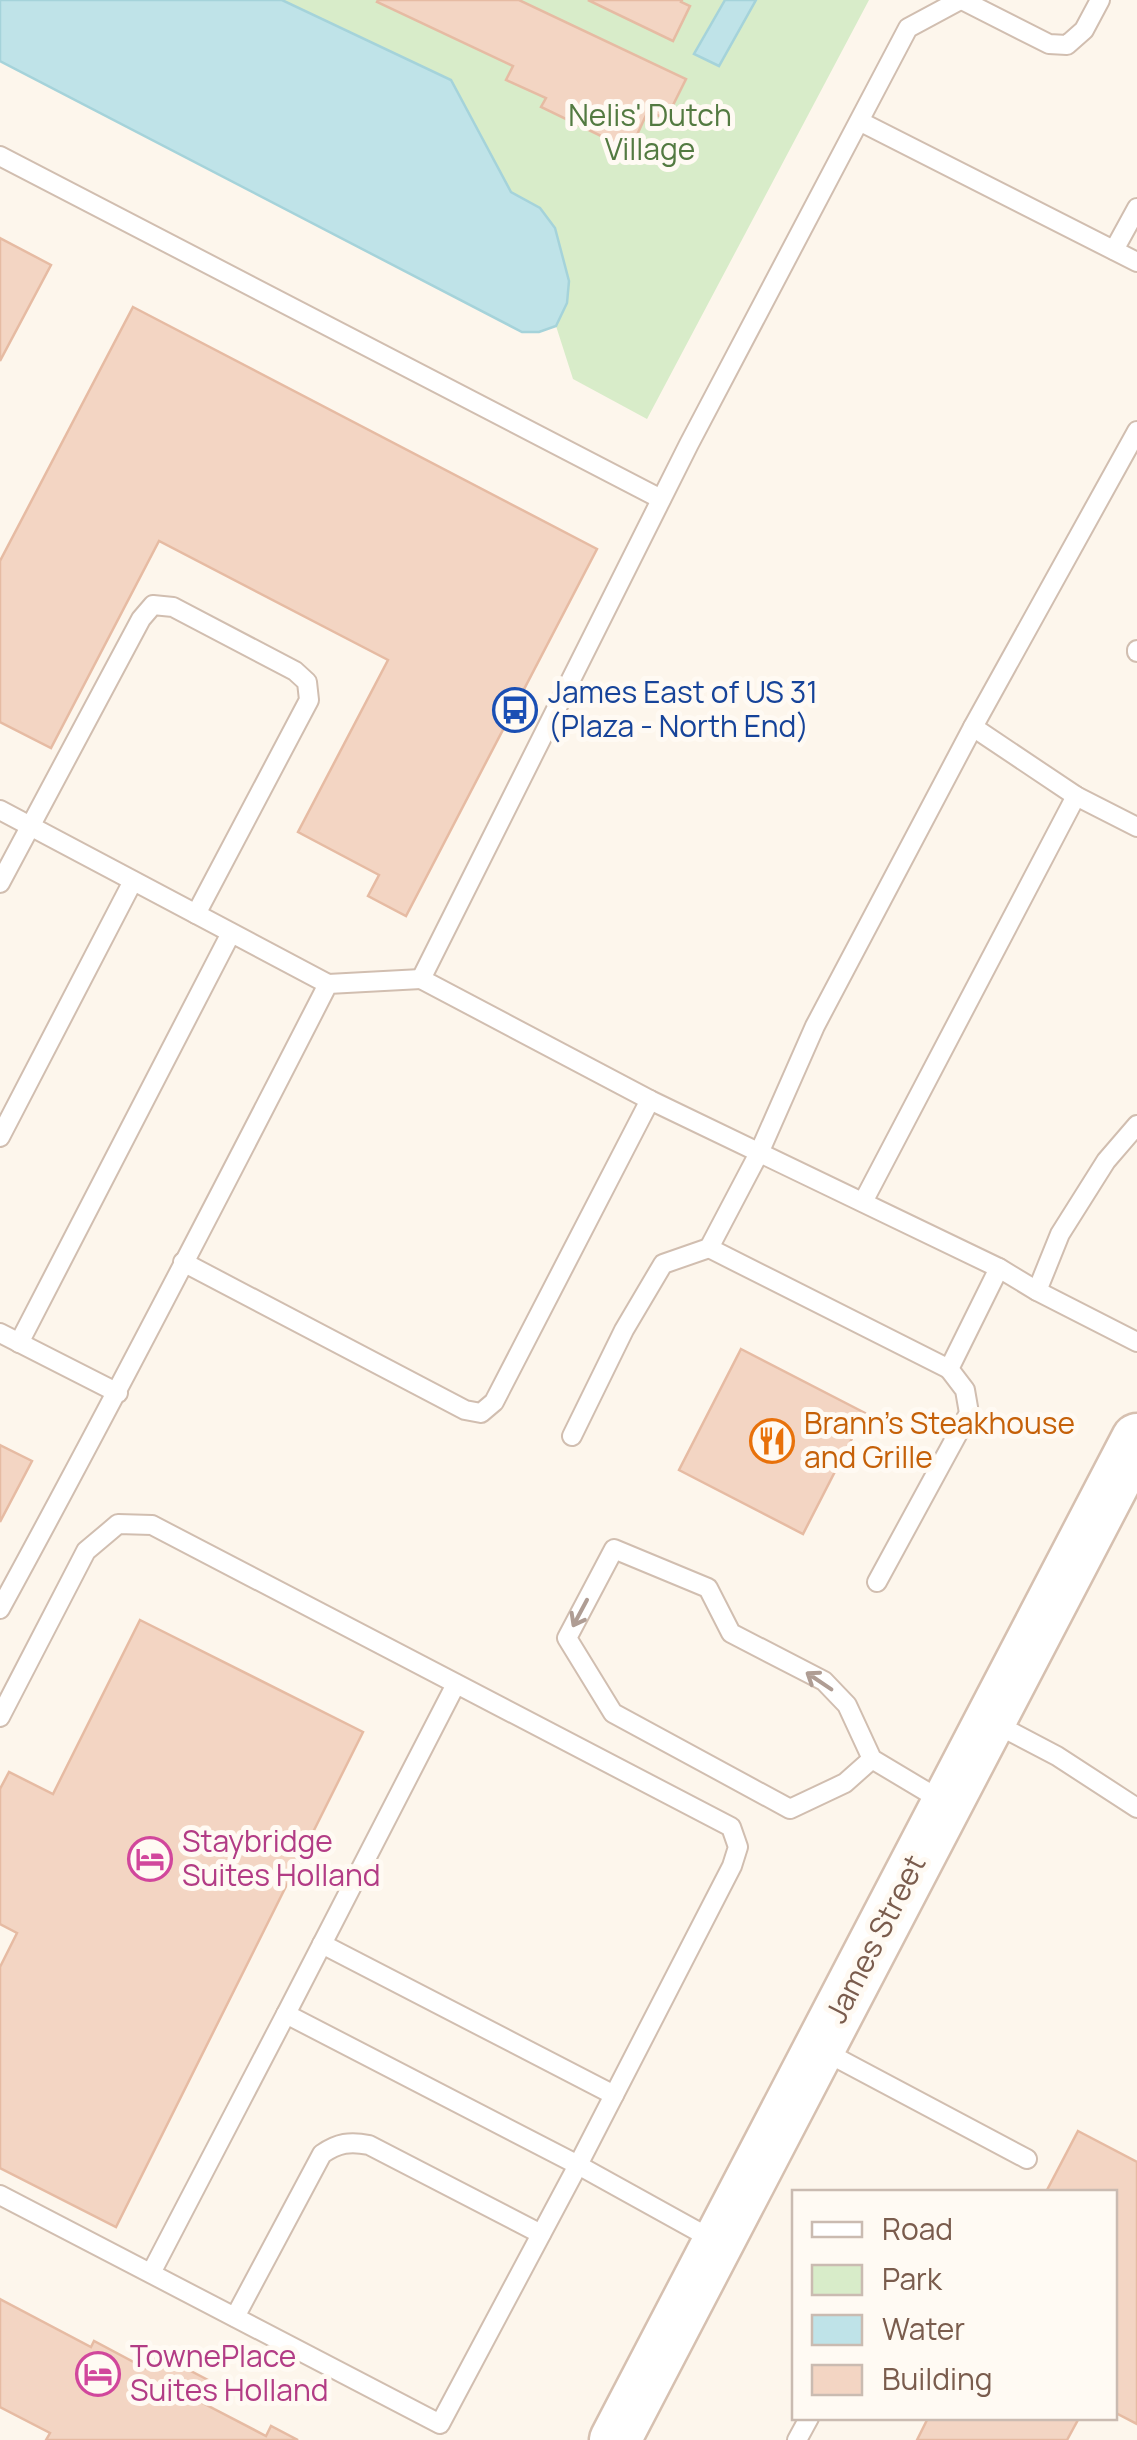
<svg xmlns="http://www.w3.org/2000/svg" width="1137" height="2440" viewBox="0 0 1137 2440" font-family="Manrope,sans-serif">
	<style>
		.green { fill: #d8ecc9 }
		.water { fill: #bfe3e8; stroke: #a5d3da; stroke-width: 2.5 }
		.building { fill: #f3d5c3; stroke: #e6bba3; stroke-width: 2.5 }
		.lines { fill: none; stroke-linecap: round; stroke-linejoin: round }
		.lane-casing { stroke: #d1beb0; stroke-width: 22 }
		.secondary-casing { stroke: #d6c0b0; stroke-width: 55 }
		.lane { stroke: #fff; stroke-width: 18 }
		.secondary { stroke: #fff; stroke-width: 50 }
		.oneway { stroke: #af9d94 }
		.labels { text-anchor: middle; stroke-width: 10; stroke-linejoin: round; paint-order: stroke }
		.park-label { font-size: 30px; fill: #537a41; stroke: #fffaf3 }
		.transit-label { font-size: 30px; fill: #164399; stroke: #fffaf3; text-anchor: start }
		.food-label { font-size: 30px; fill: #c56008; stroke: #fffaf3; text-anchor: start }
		.hotel-label { font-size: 30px; fill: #b23c85; stroke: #fffaf3; text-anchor: start }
		.street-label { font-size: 30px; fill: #7a5c4d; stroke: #fffaf3 }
	</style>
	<rect width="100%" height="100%" fill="#fdf6ec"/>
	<!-- green -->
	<path class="green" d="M 282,0 L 869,0 L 647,419 L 573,379 L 556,326 L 567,303 L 569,281 L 555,228 L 540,208 L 511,192 L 451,80 Z"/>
	<!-- water -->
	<g class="water">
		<path d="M 0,0 L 282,0 L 451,80 L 511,192 L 540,208 L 555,228 L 569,281 L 567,303 L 556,326 L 539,332 L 522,332 L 0,61 Z"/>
		<path d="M 725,0 L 756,0 L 719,66 L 694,54 Z"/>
	</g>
	<!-- building -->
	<g class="building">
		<path d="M 378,0 L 519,0 L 686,79 L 666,119 L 648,111 L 630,150 L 541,107 L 546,98 L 506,80 L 513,66 L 377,2 Z"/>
		<path d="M 588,0 L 682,0 L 681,2 L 690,6 L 673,41 Z"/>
		<path d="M 0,238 L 51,265 L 0,361 Z"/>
		<path d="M 133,307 L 597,549 L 406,916 L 368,896 L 379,875 L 298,832 L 388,660 L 159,541 L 51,748 L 0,722 L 0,561 Z"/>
		<path d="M 741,1349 L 865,1413 L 803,1534 L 679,1470 Z"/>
		<path d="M 0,1445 L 32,1461 L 0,1522 Z"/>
		<path d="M 140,1620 L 363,1732 L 116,2227 L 0,2168 L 0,1967 L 17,1933 L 0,1924 L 0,1789 L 9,1772 L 53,1794 Z"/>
		<path d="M 1078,2131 L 1137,2162 L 1137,2424 L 1114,2412 L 1114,2192 L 1046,2192 Z"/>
		<path d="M 0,2299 L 91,2347 L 94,2341 L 145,2368 L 154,2352 L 208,2380 L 197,2400 L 266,2436 L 271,2426 L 298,2440 L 46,2440 L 50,2433 L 0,2407 Z"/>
		<path d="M 928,2418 L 1079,2418 L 1067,2440 L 917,2440 Z"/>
	</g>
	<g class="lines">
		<!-- lane casing -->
		<g class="lane-casing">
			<g id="lane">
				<path d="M 960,0 L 908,28 L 689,444 L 421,979 L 650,1100 L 999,1268 L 1037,1291 L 1137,1342"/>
				<path d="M 962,0 L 1049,44 L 1067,45 L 1084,30 L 1100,0"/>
				<path d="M 861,122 L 1137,262"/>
				<path d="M 0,156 L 661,499"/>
				<path d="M 1114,250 L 1137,208"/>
				<path d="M 1137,650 L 1137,652"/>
				<path d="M 973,727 L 1076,796 L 1137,827"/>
				<path d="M 0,810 L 328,984"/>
				<path d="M 0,883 L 141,619 L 153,605 L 173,607 L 295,671 L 307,682 L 309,700 L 196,914"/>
				<path d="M 0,1137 L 133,881"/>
				<path d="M 863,1202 L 1076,796"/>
				<path d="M 183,1262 L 465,1410 L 481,1413 L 494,1402 L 650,1100"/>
				<path d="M 1037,1291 L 1060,1234 L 1106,1161 L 1137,1125"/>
				<path d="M 0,1333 L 118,1393"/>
				<path d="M 19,1343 L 231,933"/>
				<path d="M 949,1369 L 709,1248 L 759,1153 L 815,1026 L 973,727 L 1137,431"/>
				<path d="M 572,1436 L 624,1330 L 663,1264 L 709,1248"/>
				<path d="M 877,1582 L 969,1413 L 965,1390 L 949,1369 L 999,1268"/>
				<path d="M 0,1609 C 113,1402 221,1193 328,984 L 421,979"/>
				<path d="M 456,1684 L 286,2014 L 578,2165 L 717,2242"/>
				<path d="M 0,1717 L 86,1551 L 118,1524 L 152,1525 L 731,1827 L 738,1847 L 732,1866 L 578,2165 L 440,2424 L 0,2195"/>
				<path d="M 994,1723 L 1057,1756 L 1137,1808"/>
				<path d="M 872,1759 L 845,1783 L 790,1809 L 613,1713 L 567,1638 L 614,1549 L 708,1588 L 731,1633 L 824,1681 L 847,1705 L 872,1759 L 944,1802"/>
				<path d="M 322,1944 L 614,2095"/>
				<path d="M 820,2049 L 1027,2159"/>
				<path d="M 151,2273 L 286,2014"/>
				<path d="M 235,2317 L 322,2154 C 338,2143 350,2141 369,2145 L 541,2234"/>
				<path d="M 797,2440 L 809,2418"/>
			</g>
		</g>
		<!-- secondary casing -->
		<g class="secondary-casing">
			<path id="secondary" d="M 615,2440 L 1137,1439"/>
		</g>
		<!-- lane -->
		<use href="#lane" class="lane"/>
		<!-- secondary -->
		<use href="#secondary" class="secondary"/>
	</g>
	<!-- one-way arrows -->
	<defs><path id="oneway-shaft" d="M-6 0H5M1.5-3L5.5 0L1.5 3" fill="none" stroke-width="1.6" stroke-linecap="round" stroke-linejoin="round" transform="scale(2.5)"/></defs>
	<g class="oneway">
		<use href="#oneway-shaft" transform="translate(580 1613) rotate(118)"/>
		<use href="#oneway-shaft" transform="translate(819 1681) rotate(-146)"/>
	</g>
	<!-- icons -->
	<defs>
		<g id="bus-ring" transform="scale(2.25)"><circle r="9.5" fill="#fffaf3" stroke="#1a4fb4" stroke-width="1.5"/><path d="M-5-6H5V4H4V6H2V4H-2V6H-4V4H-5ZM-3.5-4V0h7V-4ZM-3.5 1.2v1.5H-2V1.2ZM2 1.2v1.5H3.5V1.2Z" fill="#1a4fb4"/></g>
		<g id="restaurant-ring" transform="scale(2.25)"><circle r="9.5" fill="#fffaf3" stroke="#e8710a" stroke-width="1.5"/><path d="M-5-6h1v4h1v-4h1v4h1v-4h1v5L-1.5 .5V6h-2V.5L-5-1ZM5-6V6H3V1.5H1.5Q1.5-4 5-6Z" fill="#e8710a"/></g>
		<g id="hotel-ring" transform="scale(2.25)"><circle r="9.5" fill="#fffaf3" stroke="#d1479c" stroke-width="1.5"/><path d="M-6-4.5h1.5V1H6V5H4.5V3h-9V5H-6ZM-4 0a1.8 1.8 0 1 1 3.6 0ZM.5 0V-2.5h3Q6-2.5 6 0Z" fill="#d1479c"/></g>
	</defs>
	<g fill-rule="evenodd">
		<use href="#bus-ring" x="515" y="710"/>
		<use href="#restaurant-ring" x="772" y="1441"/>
		<use href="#hotel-ring" x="150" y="1859"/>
		<use href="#hotel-ring" x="98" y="2374"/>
	</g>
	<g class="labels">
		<!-- park labels -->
		<g class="park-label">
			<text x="650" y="126">Nelis' Dutch<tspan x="650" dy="34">Village</tspan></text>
		</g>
		<!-- transit labels -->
		<g class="transit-label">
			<text x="548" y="703">James East of US 31<tspan x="548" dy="34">(Plaza - North End)</tspan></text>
		</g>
		<!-- food labels -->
		<g class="food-label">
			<text x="804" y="1434">Brann's Steakhouse<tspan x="804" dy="34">and Grille</tspan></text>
		</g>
		<!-- hotel labels -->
		<g class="hotel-label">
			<text x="182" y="1852">Staybridge<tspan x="182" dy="34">Suites Holland</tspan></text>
			<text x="130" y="2367">TownePlace<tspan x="130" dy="34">Suites Holland</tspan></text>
		</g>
		<!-- street labels -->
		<g class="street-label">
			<text transform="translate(876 1939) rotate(-63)" y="10">James Street</text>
		</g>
	</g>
	<!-- legend -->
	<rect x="792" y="2190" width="325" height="230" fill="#fffaf3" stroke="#cabbb1" stroke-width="2.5"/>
	<rect x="812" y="2222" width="50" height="15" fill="#ffffff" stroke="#cabbb1" stroke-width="2.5"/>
	<text x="882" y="2240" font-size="30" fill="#7a5c4d">Road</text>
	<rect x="812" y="2265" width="50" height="30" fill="#d8ecc9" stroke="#cabbb1" stroke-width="2.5"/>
	<text x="882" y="2290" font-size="30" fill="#7a5c4d">Park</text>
	<rect x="812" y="2315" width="50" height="30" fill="#bfe3e8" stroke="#cabbb1" stroke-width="2.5"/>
	<text x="882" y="2340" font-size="30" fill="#7a5c4d">Water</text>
	<rect x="812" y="2365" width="50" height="30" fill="#f3d5c3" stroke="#cabbb1" stroke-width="2.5"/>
	<text x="882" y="2390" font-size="30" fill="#7a5c4d">Building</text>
</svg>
